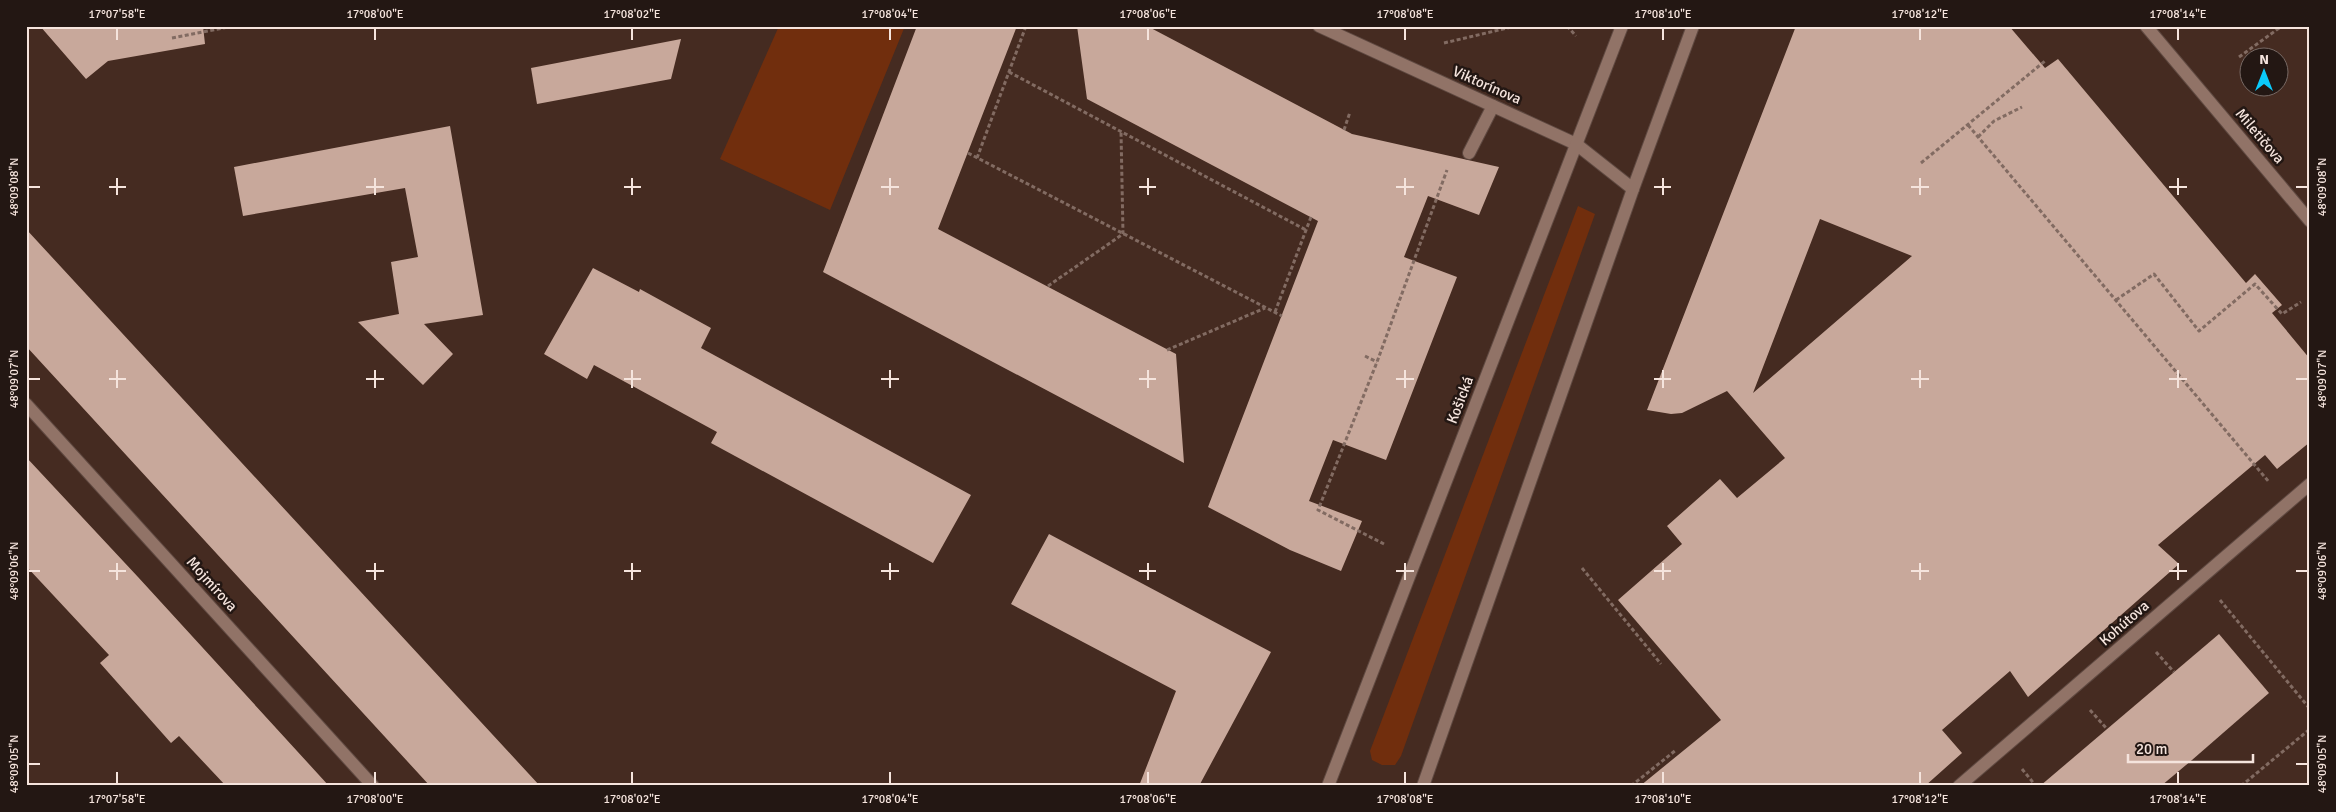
<svg xmlns="http://www.w3.org/2000/svg" width="2336" height="812" viewBox="0 0 2336 812" font-family="Signika,sans-serif">
	<style>
		.green { fill: #712e0d }
		.building { fill: #c8a89b; fill-rule: evenodd }
		.lines { fill: none; stroke-linecap: round; stroke-linejoin: round }
		.lane-casing { stroke: #5f4941; stroke-width: 14 }
		.street-casing { stroke: #5f4941; stroke-width: 14 }
		.secondary-casing { stroke: #5f4941; stroke-width: 14 }
		.path { stroke: #826b62; stroke-width: 3; stroke-dasharray: 4 2.5; stroke-linecap: butt }
		.lane { stroke: #917367; stroke-width: 12 }
		.street { stroke: #917367; stroke-width: 12 }
		.secondary { stroke: #917367; stroke-width: 12 }
		.ticks { fill: none; stroke: #f5e4dd; stroke-width: 2 }
		.labels { text-anchor: middle; stroke-width: 5; stroke-linejoin: round; paint-order: stroke }
		.street-label { font-size: 15px; fill: #f5e4dd; stroke: #231713 }
		.neatline { fill: none; stroke: #f5e4dd; stroke-width: 2 }
		.ticks-label { font-size: 12px; text-anchor: middle; fill: #f5e4dd }
	</style>
	<rect width="100%" height="100%" fill="#452b21"/>
	<!-- green -->
	<g class="green">
		<path d="M 779,26 L 905,26 L 830,210 L 720,159 Z"/>
		<path d="M 1578,206 L 1595,214 L 1401,756 L 1395,765 L 1382,765 L 1372,760 L 1370,751 Z"/>
	</g>
	<!-- building -->
	<g class="building">
		<path d="M 40,26 L 203,26 L 205,44 L 108,61 L 86,79 Z"/>
		<path d="M 917,26 L 1017,26 L 938,229 L 1176,354 L 1184,463 L 823,272 Z"/>
		<path d="M 1077,26 L 1147,26 L 1352,134 L 1499,167 L 1479,215 L 1428,196 L 1404,257 L 1457,277 L 1386,460 L 1333,440 L 1309,501 L 1362,521 L 1341,571 L 1290,550 L 1208,507 L 1318,221 L 1087,99 Z"/>
		<path d="M 1796,26 L 2009,26 L 2045,68 L 2058,59 L 2246,283 L 2255,274 L 2282,305 L 2272,313 L 2310,359 L 2310,442 L 2277,469 L 2265,455 L 2158,545 L 2179,564 L 2028,697 L 2010,671 L 1942,730 L 1962,753 L 1925,786 L 1640,786 L 1721,720 L 1618,600 L 1682,544 L 1667,526 L 1720,479 L 1737,498 L 1785,458 L 1727,391 L 1682,413 L 1671,414 L 1647,410 ZM 1820,219 L 1912,256 L 1753,393 Z"/>
		<path d="M 681,39 L 671,79 L 537,104 L 531,68 Z"/>
		<path d="M 450,126 L 483,315 L 424,324 L 453,354 L 423,385 L 358,322 L 399,314 L 391,262 L 418,257 L 405,188 L 243,216 L 234,167 Z"/>
		<path d="M 26,229 L 396,630 L 540,786 L 430,786 L 26,346 Z"/>
		<path d="M 593,268 L 639,292 L 640,289 L 711,328 L 701,348 L 971,495 L 933,563 L 711,443 L 717,432 L 594,365 L 587,379 L 544,354 Z"/>
		<path d="M 26,457 L 138,577 L 329,786 L 226,786 L 179,736 L 171,743 L 100,663 L 109,655 L 26,566 Z"/>
		<path d="M 1049,534 L 1271,652 L 1199,786 L 1139,786 L 1176,691 L 1011,604 Z"/>
		<path d="M 2219,634 L 2269,693 L 2192,760 L 2161,786 L 2040,786 Z"/>
	</g>
	<g class="lines">
		<!-- lane casing -->
		<g class="lane-casing">
			<path id="lane" d="M 1469,153 L 1493,106"/>
		</g>
		<!-- street casing -->
		<g class="street-casing">
			<g id="street">
				<path d="M 1319,26 L 1576,144 L 1633,189"/>
				<path d="M 26,404 L 373,786"/>
				<path d="M 1959,786 L 2310,484"/>
			</g>
		</g>
		<!-- secondary casing -->
		<g class="secondary-casing">
			<g id="secondary">
				<path d="M 2146,26 L 2310,221"/>
				<path d="M 1328,786 L 1622,26"/>
				<path d="M 1423,786 L 1633,189 L 1693,26"/>
			</g>
		</g>
		<!-- path -->
		<g class="path">
			<path d="M 1567,26 L 1576,36"/>
			<path d="M 172,38 L 233,26"/>
			<path d="M 1444,43 L 1516,26"/>
			<path d="M 2239,57 L 2282,26"/>
			<path d="M 1009,72 L 1306,230"/>
			<path d="M 1968,125 L 2269,482"/>
			<path d="M 1344,130 L 1350,112"/>
			<path d="M 1978,137 L 1994,121 L 2022,107"/>
			<path d="M 968,153 L 1282,316"/>
			<path d="M 977,158 L 1026,26"/>
			<path d="M 1921,163 L 2045,61"/>
			<path d="M 1048,286 L 1123,234 L 1121,131"/>
			<path d="M 2116,300 L 2154,274 L 2199,331 L 2255,284 L 2282,314 L 2301,302"/>
			<path d="M 1275,312 L 1311,217"/>
			<path d="M 1167,350 L 1265,308"/>
			<path d="M 1365,356 L 1377,362"/>
			<path d="M 1384,544 L 1318,510 L 1377,362 L 1447,170"/>
			<path d="M 1582,568 L 1661,664"/>
			<path d="M 2220,600 L 2310,709"/>
			<path d="M 2156,652 L 2174,672"/>
			<path d="M 2090,710 L 2107,729"/>
			<path d="M 2022,769 L 2036,786"/>
			<path d="M 1631,786 L 1676,750"/>
			<path d="M 2241,786 L 2310,729"/>
		</g>
		<!-- lane -->
		<use href="#lane" class="lane"/>
		<!-- street -->
		<use href="#street" class="street"/>
		<!-- secondary -->
		<use href="#secondary" class="secondary"/>
	</g>
	<!-- ticks -->
	<path class="ticks" d="M 117,28 L 117,40M 375,28 L 375,40M 632,28 L 632,40M 890,28 L 890,40M 1148,28 L 1148,40M 1405,28 L 1405,40M 1663,28 L 1663,40M 1920,28 L 1920,40M 2178,28 L 2178,40M 117,178 L 117,195M 375,178 L 375,195M 632,178 L 632,195M 890,178 L 890,195M 1148,178 L 1148,195M 1405,178 L 1405,195M 1663,178 L 1663,195M 1920,178 L 1920,195M 2178,178 L 2178,195M 28,187 L 40,187M 109,187 L 126,187M 366,187 L 384,187M 624,187 L 641,187M 881,187 L 899,187M 1139,187 L 1156,187M 1396,187 L 1414,187M 1654,187 L 1671,187M 1911,187 L 1929,187M 2169,187 L 2187,187M 2296,187 L 2308,187M 117,370 L 117,388M 375,370 L 375,388M 632,370 L 632,388M 890,370 L 890,388M 1148,370 L 1148,388M 1405,370 L 1405,388M 1663,370 L 1663,388M 1920,370 L 1920,388M 2178,370 L 2178,388M 28,379 L 40,379M 109,379 L 126,379M 366,379 L 384,379M 624,379 L 641,379M 881,379 L 899,379M 1139,379 L 1156,379M 1396,379 L 1414,379M 1654,379 L 1671,379M 1911,379 L 1929,379M 2169,379 L 2187,379M 2296,379 L 2308,379M 117,563 L 117,580M 375,563 L 375,580M 632,563 L 632,580M 890,563 L 890,580M 1148,563 L 1148,580M 1405,563 L 1405,580M 1663,563 L 1663,580M 1920,563 L 1920,580M 2178,563 L 2178,580M 28,571 L 40,571M 109,571 L 126,571M 366,571 L 384,571M 624,571 L 641,571M 881,571 L 899,571M 1139,571 L 1156,571M 1396,571 L 1414,571M 1654,571 L 1671,571M 1911,571 L 1929,571M 2169,571 L 2187,571M 2296,571 L 2308,571M 28,764 L 40,764M 2296,764 L 2308,764M 117,772 L 117,784M 375,772 L 375,784M 632,772 L 632,784M 890,772 L 890,784M 1148,772 L 1148,784M 1405,772 L 1405,784M 1663,772 L 1663,784M 1920,772 L 1920,784M 2178,772 L 2178,784"/>
	<g class="labels">
		<!-- street labels -->
		<g class="street-label">
			<text transform="translate(1487 85) rotate(24)" y="5">Viktorínova</text>
			<text transform="translate(2260 136) rotate(50)" y="5">Miletičova</text>
			<text transform="translate(1460 400) rotate(-69)" y="5">Košická</text>
			<text transform="translate(212 584) rotate(48)" y="5">Mojmírova</text>
			<text transform="translate(2124 623) rotate(-41)" y="5">Kohútova</text>
		</g>
	</g>
	<!-- border -->
	<rect width="2336" height="812" fill="none" stroke="#231713" stroke-width="55"/>
	<!-- north arrow -->
	<g transform="translate(2264 72)"><circle r="24" fill="#231713" stroke="#776964"/>
	<path d="M0-4L9 19L0 12L-9 19Z" fill="#0bcafa"/>
	<text y="-8" font-size="14" font-weight="bold" text-anchor="middle" fill="#f5e4dd">N</text>
	</g>
	<!-- scale -->
	<path d="M2128 754v8h125v-8" fill="none" stroke="#f5e4dd" stroke-width="2.5"/>
	<text x="2136" y="754" font-size="15" fill="#f5e4dd" stroke="#231713" stroke-width="4" paint-order="stroke">20 m</text>
	<rect x="28" y="28" width="2280" height="756" class="neatline"/>
	<g class="ticks-label">
		<text x="117" y="18">17°07'58"E</text>
		<text x="375" y="18">17°08'00"E</text>
		<text x="632" y="18">17°08'02"E</text>
		<text x="890" y="18">17°08'04"E</text>
		<text x="1148" y="18">17°08'06"E</text>
		<text x="1405" y="18">17°08'08"E</text>
		<text x="1663" y="18">17°08'10"E</text>
		<text x="1920" y="18">17°08'12"E</text>
		<text x="2178" y="18">17°08'14"E</text>
		<text transform="translate(14 187) rotate(-90)" y="4">48°09'08"N</text>
		<text transform="translate(2322 187) rotate(-90)" y="4">48°09'08"N</text>
		<text transform="translate(14 379) rotate(-90)" y="4">48°09'07"N</text>
		<text transform="translate(2322 379) rotate(-90)" y="4">48°09'07"N</text>
		<text transform="translate(14 571) rotate(-90)" y="4">48°09'06"N</text>
		<text transform="translate(2322 571) rotate(-90)" y="4">48°09'06"N</text>
		<text transform="translate(14 764) rotate(-90)" y="4">48°09'05"N</text>
		<text transform="translate(2322 764) rotate(-90)" y="4">48°09'05"N</text>
		<text x="117" y="803">17°07'58"E</text>
		<text x="375" y="803">17°08'00"E</text>
		<text x="632" y="803">17°08'02"E</text>
		<text x="890" y="803">17°08'04"E</text>
		<text x="1148" y="803">17°08'06"E</text>
		<text x="1405" y="803">17°08'08"E</text>
		<text x="1663" y="803">17°08'10"E</text>
		<text x="1920" y="803">17°08'12"E</text>
		<text x="2178" y="803">17°08'14"E</text>
	</g>
</svg>
